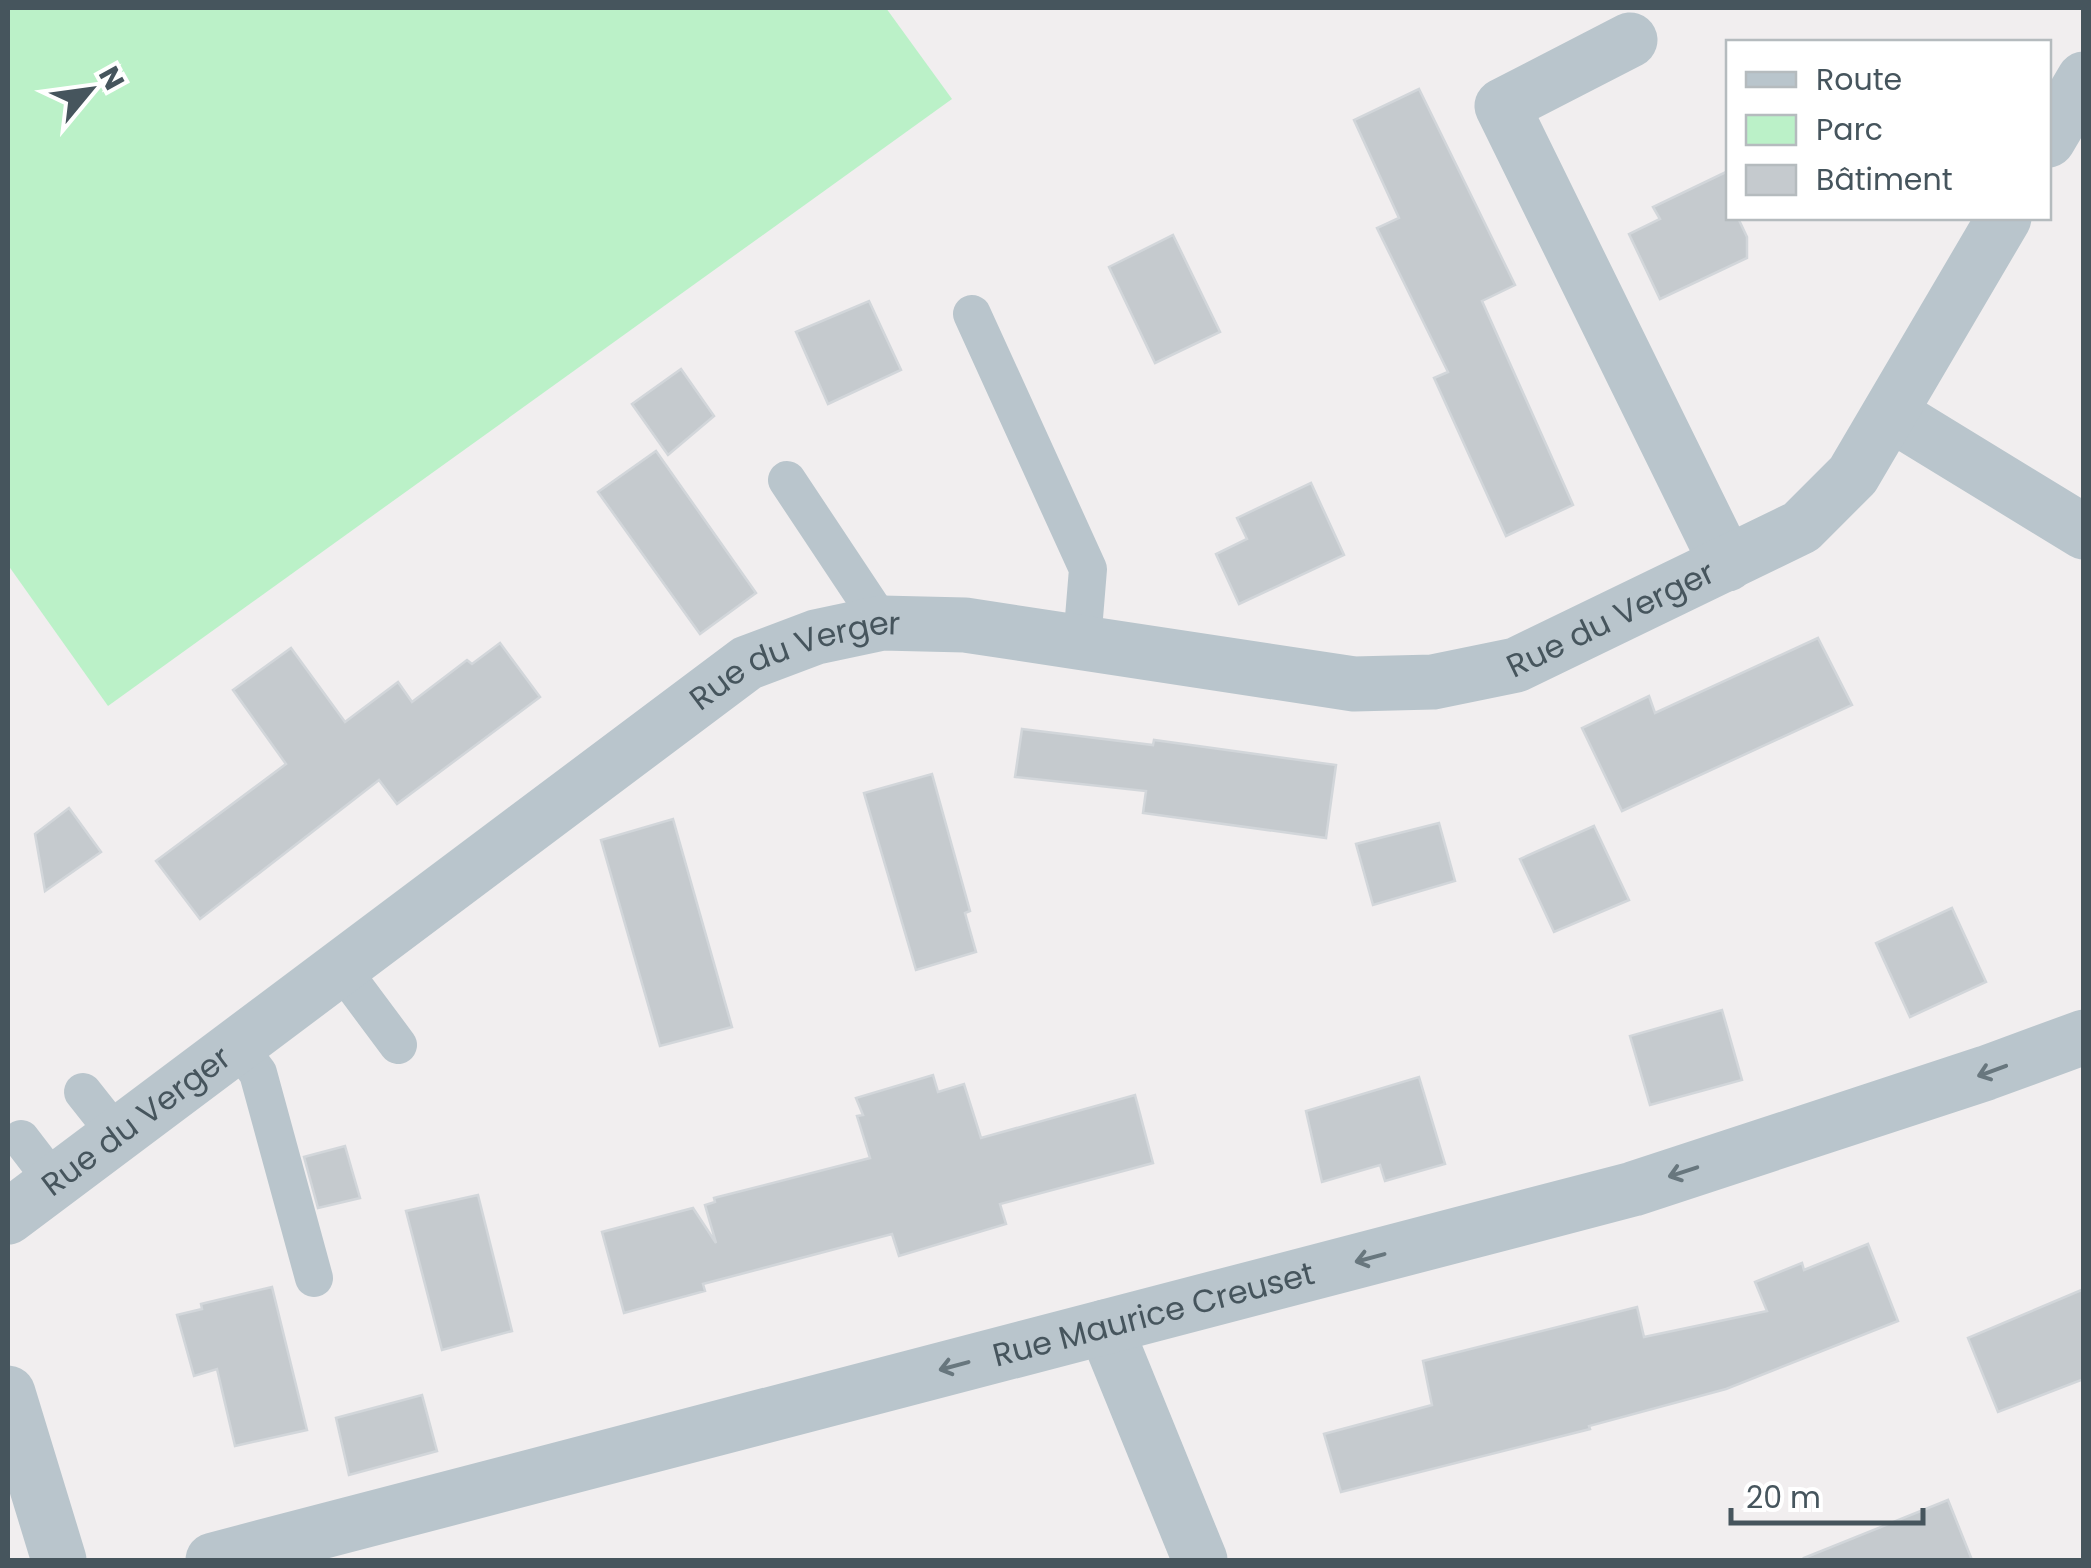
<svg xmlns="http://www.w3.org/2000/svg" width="2091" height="1568" viewBox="0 0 2091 1568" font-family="Poppins,sans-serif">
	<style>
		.green { fill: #bbf1c8 }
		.building { fill: #c5cace; stroke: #d2d6da; stroke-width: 2.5 }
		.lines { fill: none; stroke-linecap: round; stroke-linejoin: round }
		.lane { stroke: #b9c5cc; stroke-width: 38 }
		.street { stroke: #b9c5cc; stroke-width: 55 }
		.oneway { stroke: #68777e }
		.labels { text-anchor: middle; stroke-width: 9; stroke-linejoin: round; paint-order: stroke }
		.street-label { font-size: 32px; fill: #46555d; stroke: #fff }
	</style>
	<rect width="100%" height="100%" fill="#f1eeef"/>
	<!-- green -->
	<path class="green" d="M 8,8 L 886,8 L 952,99 L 108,706 L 8,565 Z"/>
	<!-- building -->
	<g class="building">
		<path d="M 1419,89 L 1515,285 L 1482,301 L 1573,505 L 1506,536 L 1434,378 L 1448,372 L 1377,228 L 1399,218 L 1354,120 Z"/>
		<path d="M 1728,171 L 1728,218 L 1738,218 L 1747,237 L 1747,258 L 1660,299 L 1629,234 L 1660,219 L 1653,207 Z"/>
		<path d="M 1173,235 L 1220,332 L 1155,363 L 1109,267 Z"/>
		<path d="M 869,301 L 901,370 L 828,404 L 796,332 Z"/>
		<path d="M 681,369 L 714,416 L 668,455 L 632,404 Z"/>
		<path d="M 656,451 L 756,593 L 700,634 L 598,492 Z"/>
		<path d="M 1311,483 L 1344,555 L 1239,604 L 1216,554 L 1247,539 L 1237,518 Z"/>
		<path d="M 1818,638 L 1852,705 L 1622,811 L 1582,728 L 1649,696 L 1655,713 Z"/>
		<path d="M 500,643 L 540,697 L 397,804 L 379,780 L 200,919 L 156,861 L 286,764 L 233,690 L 291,648 L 345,722 L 398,682 L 412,702 L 467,660 L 472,664 Z"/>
		<path d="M 1022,729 L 1153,745 L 1154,740 L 1336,765 L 1326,838 L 1143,813 L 1146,791 L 1015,777 Z"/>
		<path d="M 932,774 L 970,911 L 965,913 L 976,952 L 916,970 L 864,793 Z"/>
		<path d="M 69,808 L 101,852 L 45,891 L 35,834 Z"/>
		<path d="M 673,819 L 732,1027 L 660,1046 L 601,840 Z"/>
		<path d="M 1439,823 L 1455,881 L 1373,905 L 1356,844 Z"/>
		<path d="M 1594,826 L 1629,900 L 1554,932 L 1520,859 Z"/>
		<path d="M 1952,908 L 1986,982 L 1910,1017 L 1876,943 Z"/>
		<path d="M 1722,1010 L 1742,1080 L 1650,1105 L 1630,1036 Z"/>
		<path d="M 933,1075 L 938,1092 L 964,1084 L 981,1138 L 1135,1095 L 1153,1163 L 1000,1204 L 1006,1224 L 899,1256 L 892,1234 L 703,1284 L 705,1291 L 624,1313 L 602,1232 L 693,1208 L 716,1243 L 705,1205 L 715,1202 L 714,1198 L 870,1158 L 857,1116 L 863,1115 L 856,1098 Z"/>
		<path d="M 1419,1077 L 1445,1164 L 1385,1181 L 1380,1165 L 1322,1182 L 1306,1111 Z"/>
		<path d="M 345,1146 L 360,1198 L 318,1208 L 304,1157 Z"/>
		<path d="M 478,1195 L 512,1331 L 442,1350 L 406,1211 Z"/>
		<path d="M 1868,1244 L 1898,1321 L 1726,1389 L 1589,1426 L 1590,1429 L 1341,1492 L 1324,1434 L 1432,1405 L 1423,1361 L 1637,1307 L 1644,1337 L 1767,1311 L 1755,1282 L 1802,1263 L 1804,1270 Z"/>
		<path d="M 272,1287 L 307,1430 L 235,1446 L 217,1369 L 194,1376 L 177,1315 L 202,1309 L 201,1304 Z"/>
		<path d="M 2084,1289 L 2084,1379 L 1998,1412 L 1968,1338 Z"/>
		<path d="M 422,1395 L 437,1451 L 349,1475 L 336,1418 Z"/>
		<path d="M 1948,1500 L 1972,1560 L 1805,1560 L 1804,1558 Z"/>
	</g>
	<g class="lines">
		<!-- lane -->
		<g class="lane">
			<path d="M 972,314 L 1088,569 L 1082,642"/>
			<path d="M 787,480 L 882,623"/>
			<path d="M 340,967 L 398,1045"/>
			<path d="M 237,1045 L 258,1073 L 314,1278"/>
			<path d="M 83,1092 L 117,1135"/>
			<path d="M 21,1139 L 54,1182"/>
		</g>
		<!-- street -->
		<g class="street">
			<path d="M 1630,40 L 1502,106 L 1727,564"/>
			<path d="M 2048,140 L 2084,79"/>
			<path d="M 1891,414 L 2084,532"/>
			<path id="s1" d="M 8,1217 L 747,663 L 816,637 L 882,623 L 965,625 L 1354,684 L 1433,682 L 1516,665 L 1801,527 L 1853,475 L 2004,218"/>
			<path d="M 1105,1327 L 1200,1560"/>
			<path d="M 8,1393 L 59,1560"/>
			<path id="s2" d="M 213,1560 L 1633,1189 L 1986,1073 L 2084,1037"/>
		</g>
	</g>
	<!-- one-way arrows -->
	<defs><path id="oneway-shaft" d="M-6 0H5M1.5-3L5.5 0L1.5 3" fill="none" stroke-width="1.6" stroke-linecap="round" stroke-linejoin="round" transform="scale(2.5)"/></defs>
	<g class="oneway">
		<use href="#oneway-shaft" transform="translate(1992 1071) rotate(160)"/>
		<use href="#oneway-shaft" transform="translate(1683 1172) rotate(162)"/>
		<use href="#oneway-shaft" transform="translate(1370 1258) rotate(165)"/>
		<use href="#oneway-shaft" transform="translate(954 1366) rotate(165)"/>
	</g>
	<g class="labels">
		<!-- street labels -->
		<g class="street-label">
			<text dy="11" stroke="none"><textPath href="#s1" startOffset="1810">Rue du Verger</textPath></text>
			<text dy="11" stroke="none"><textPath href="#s1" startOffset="970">Rue du Verger</textPath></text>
			<text dy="11" stroke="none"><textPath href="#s1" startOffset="160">Rue du Verger</textPath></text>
			<text dy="11" stroke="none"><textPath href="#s2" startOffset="972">Rue Maurice Creuset</textPath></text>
		</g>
	</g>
	<!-- border -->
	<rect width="2091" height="1568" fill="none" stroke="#46555d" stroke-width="20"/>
	<!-- legend -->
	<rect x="1726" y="40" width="325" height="180" fill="#ffffff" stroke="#b5bbbe" stroke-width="2.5"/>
	<rect x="1746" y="72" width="50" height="15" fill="#b9c5cc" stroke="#b5bbbe" stroke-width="2.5"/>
	<text x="1816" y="90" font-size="30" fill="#46555d">Route</text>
	<rect x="1746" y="115" width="50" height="30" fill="#bbf1c8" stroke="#b5bbbe" stroke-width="2.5"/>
	<text x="1816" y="140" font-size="30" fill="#46555d">Parc</text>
	<rect x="1746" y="165" width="50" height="30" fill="#c5cace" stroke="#b5bbbe" stroke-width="2.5"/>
	<text x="1816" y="190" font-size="30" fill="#46555d">Bâtiment</text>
	<!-- north arrow -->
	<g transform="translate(90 90) rotate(61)" stroke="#ffffff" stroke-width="8" paint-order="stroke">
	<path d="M0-8L18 38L0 25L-18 38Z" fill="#46555d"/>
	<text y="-15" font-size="28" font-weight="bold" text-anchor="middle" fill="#46555d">N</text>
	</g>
	<!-- scale -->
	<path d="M1731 1508v15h192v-15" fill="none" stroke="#46555d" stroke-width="5"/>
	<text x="1746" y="1508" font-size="30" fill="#46555d" stroke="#ffffff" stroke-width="8" paint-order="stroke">20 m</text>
</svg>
